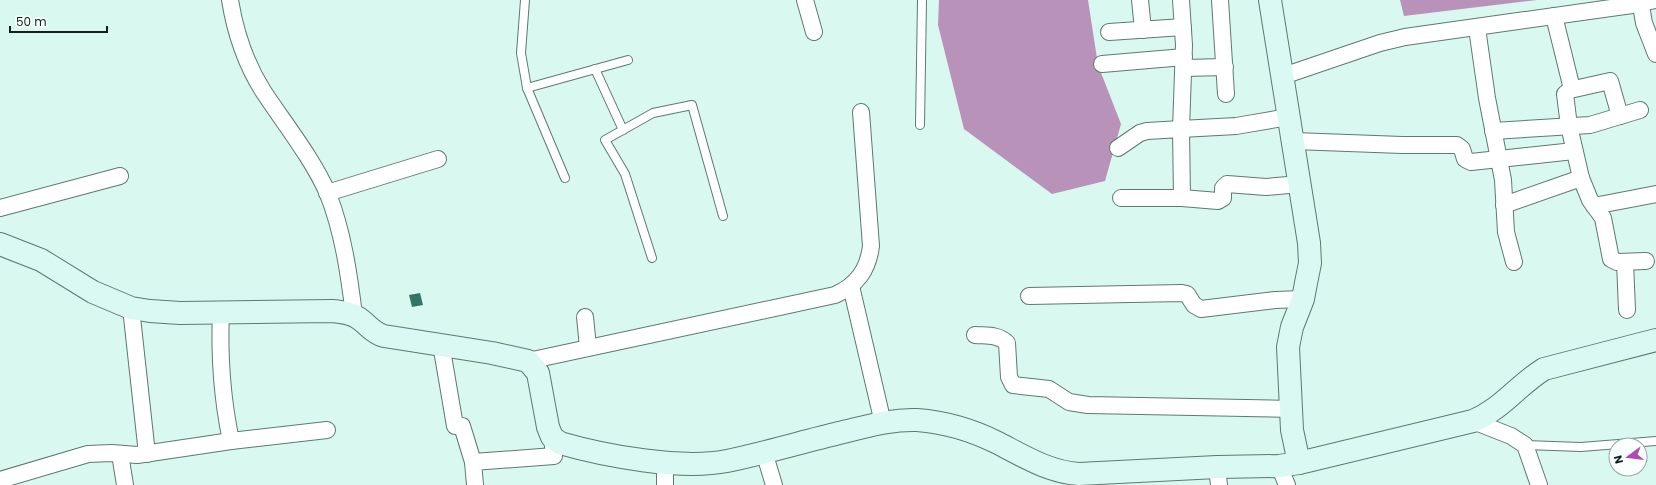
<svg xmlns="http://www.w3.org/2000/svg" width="1656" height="485" viewBox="0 0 1656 485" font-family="Poppins,sans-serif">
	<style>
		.water { fill: #b892b8 }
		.building { fill: #357567 }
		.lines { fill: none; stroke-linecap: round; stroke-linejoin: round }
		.lane-casing { stroke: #5e7972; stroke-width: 10 }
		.street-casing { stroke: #5e7972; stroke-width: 18 }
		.secondary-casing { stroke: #5e7972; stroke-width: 24 }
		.lane { stroke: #fff; stroke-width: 8 }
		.street { stroke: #fff; stroke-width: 16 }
		.secondary { stroke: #d9f9f2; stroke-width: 22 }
	</style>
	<rect width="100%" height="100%" fill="#d9f8ef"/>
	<!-- water -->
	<g class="water">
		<path d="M 939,0 L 1088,0 L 1098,65 L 1121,124 L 1105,181 L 1052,194 L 964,129 L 938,25 Z"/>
		<path d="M 1400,0 L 1537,0 L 1404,16 Z"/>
	</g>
	<!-- building -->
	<path class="building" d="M 420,293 L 423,305 L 412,307 L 409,295 Z"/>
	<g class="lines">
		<!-- lane casing -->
		<g class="lane-casing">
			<g id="lane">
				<path d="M 525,0 L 521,53 L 527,88 L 565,178"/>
				<path d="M 595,69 L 623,130"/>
				<path d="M 527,88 L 628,60"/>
				<path d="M 920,125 L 922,0"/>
				<path d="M 652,258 L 625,174 L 605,140 L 653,113 L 692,105 L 723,216"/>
				<path d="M 1525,445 L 1581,447 L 1656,441"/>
			</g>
		</g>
		<!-- street casing -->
		<g class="street-casing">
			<g id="street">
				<path d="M 230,0 C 235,31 246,64 263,91 C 284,123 313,159 328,194 C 343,232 349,274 354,315"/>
				<path d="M 805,0 L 814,32"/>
				<path d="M 1140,0 L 1143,30"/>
				<path d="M 1181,0 L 1184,45 L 1181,129 L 1236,126 L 1289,117"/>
				<path d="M 1220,0 L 1226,94"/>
				<path d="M 1640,0 L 1644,23 L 1656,54"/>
				<path d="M 1554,16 L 1572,89"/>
				<path d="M 1477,28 L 1487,98 L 1503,180 L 1506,232 L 1514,262"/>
				<path d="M 1109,32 L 1183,27"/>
				<path d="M 1102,64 L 1184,57"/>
				<path d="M 1184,68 L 1225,67"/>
				<path d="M 1283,76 L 1380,43 L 1405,37 L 1632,5 L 1655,0"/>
				<path d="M 1620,116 L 1610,81 L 1570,90 L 1565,94 L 1569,126 L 1581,178 L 1590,200 L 1603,218 L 1611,259 L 1617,262 L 1646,261"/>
				<path d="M 1493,131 L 1590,125 L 1640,110"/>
				<path d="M 1294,141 L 1402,145 L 1457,145 L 1462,149 L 1465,159 L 1471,162 L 1574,151"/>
				<path d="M 1118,148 L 1140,133 L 1147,131 L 1181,129 L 1182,198"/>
				<path d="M 327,193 L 438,159"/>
				<path d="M 1121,198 L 1182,198 L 1218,201 L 1223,198 L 1223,188 L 1227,184 L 1266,187 L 1300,184"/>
				<path d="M 1504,205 L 1581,178"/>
				<path d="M 1594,206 L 1656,194"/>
				<path d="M 0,208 L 120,176"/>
				<path d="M 1625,262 L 1627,310"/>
				<path d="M 851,286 L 883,423"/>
				<path d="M 1029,296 L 1182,293 L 1187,294 L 1194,305 L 1201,309 L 1275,300 L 1303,299"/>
				<path d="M 131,308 L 147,454"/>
				<path d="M 221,312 C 219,356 222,398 231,441"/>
				<path d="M 585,317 L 588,347"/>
				<path d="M 975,335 C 986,336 998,334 1007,343 L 1009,377 L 1013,385 L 1049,389 L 1069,402 L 1088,405 L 1292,409"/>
				<path d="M 441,344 L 455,426 L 462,426 L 473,462"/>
				<path d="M 528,361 L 835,295 C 857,285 868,270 871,246 L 861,112"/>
				<path d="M 1473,421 L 1511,436 L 1525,445 L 1539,485"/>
				<path d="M 764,452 L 774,485"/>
				<path d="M 120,454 L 125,485"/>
				<path d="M 1279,466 L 1287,485"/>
				<path d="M 1217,467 L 1219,485"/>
				<path d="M 0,480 L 88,454 L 112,453 L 137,455 L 231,441 L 327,430"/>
				<path d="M 475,485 L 473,462 L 554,456 L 552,437"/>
				<path d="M 665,485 L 665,462"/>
			</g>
		</g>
		<!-- secondary casing -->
		<g class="secondary-casing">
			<g id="secondary">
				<path d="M 1270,0 L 1309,243 L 1310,263 L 1306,283 L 1303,299 L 1292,327 L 1288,347 L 1292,430 L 1299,463"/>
				<path d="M 0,244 L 41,260 L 93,292 L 131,308 L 150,311 L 180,313 L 332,311 C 342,312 353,313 361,320 C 369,326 373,333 384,336 L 492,353 L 528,361 L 538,373 L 548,427 L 552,437 L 560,443 C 605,456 681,470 727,461 C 765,453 802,442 839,433 C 865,427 890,419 917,420 C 944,422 974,431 998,443 C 1025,457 1049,472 1079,474 L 1217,467 L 1279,466 L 1299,463 L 1473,421 C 1502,409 1518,385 1544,369 L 1656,340"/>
			</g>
		</g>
		<!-- lane -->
		<use href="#lane" class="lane"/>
		<!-- street -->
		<use href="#street" class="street"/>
		<!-- secondary -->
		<use href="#secondary" class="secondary"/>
	</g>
	<!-- north arrow -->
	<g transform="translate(1628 457) rotate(255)"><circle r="19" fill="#f9fffd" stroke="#9da5a3"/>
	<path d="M0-3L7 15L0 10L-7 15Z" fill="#af4cb3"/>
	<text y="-6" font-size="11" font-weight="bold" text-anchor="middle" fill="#141f1c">N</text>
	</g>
	<!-- scale -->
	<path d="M10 26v6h97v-6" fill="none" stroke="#141f1c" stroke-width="2"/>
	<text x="16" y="26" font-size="12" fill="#141f1c" stroke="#f9fffd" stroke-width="3" paint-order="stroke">50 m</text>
</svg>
